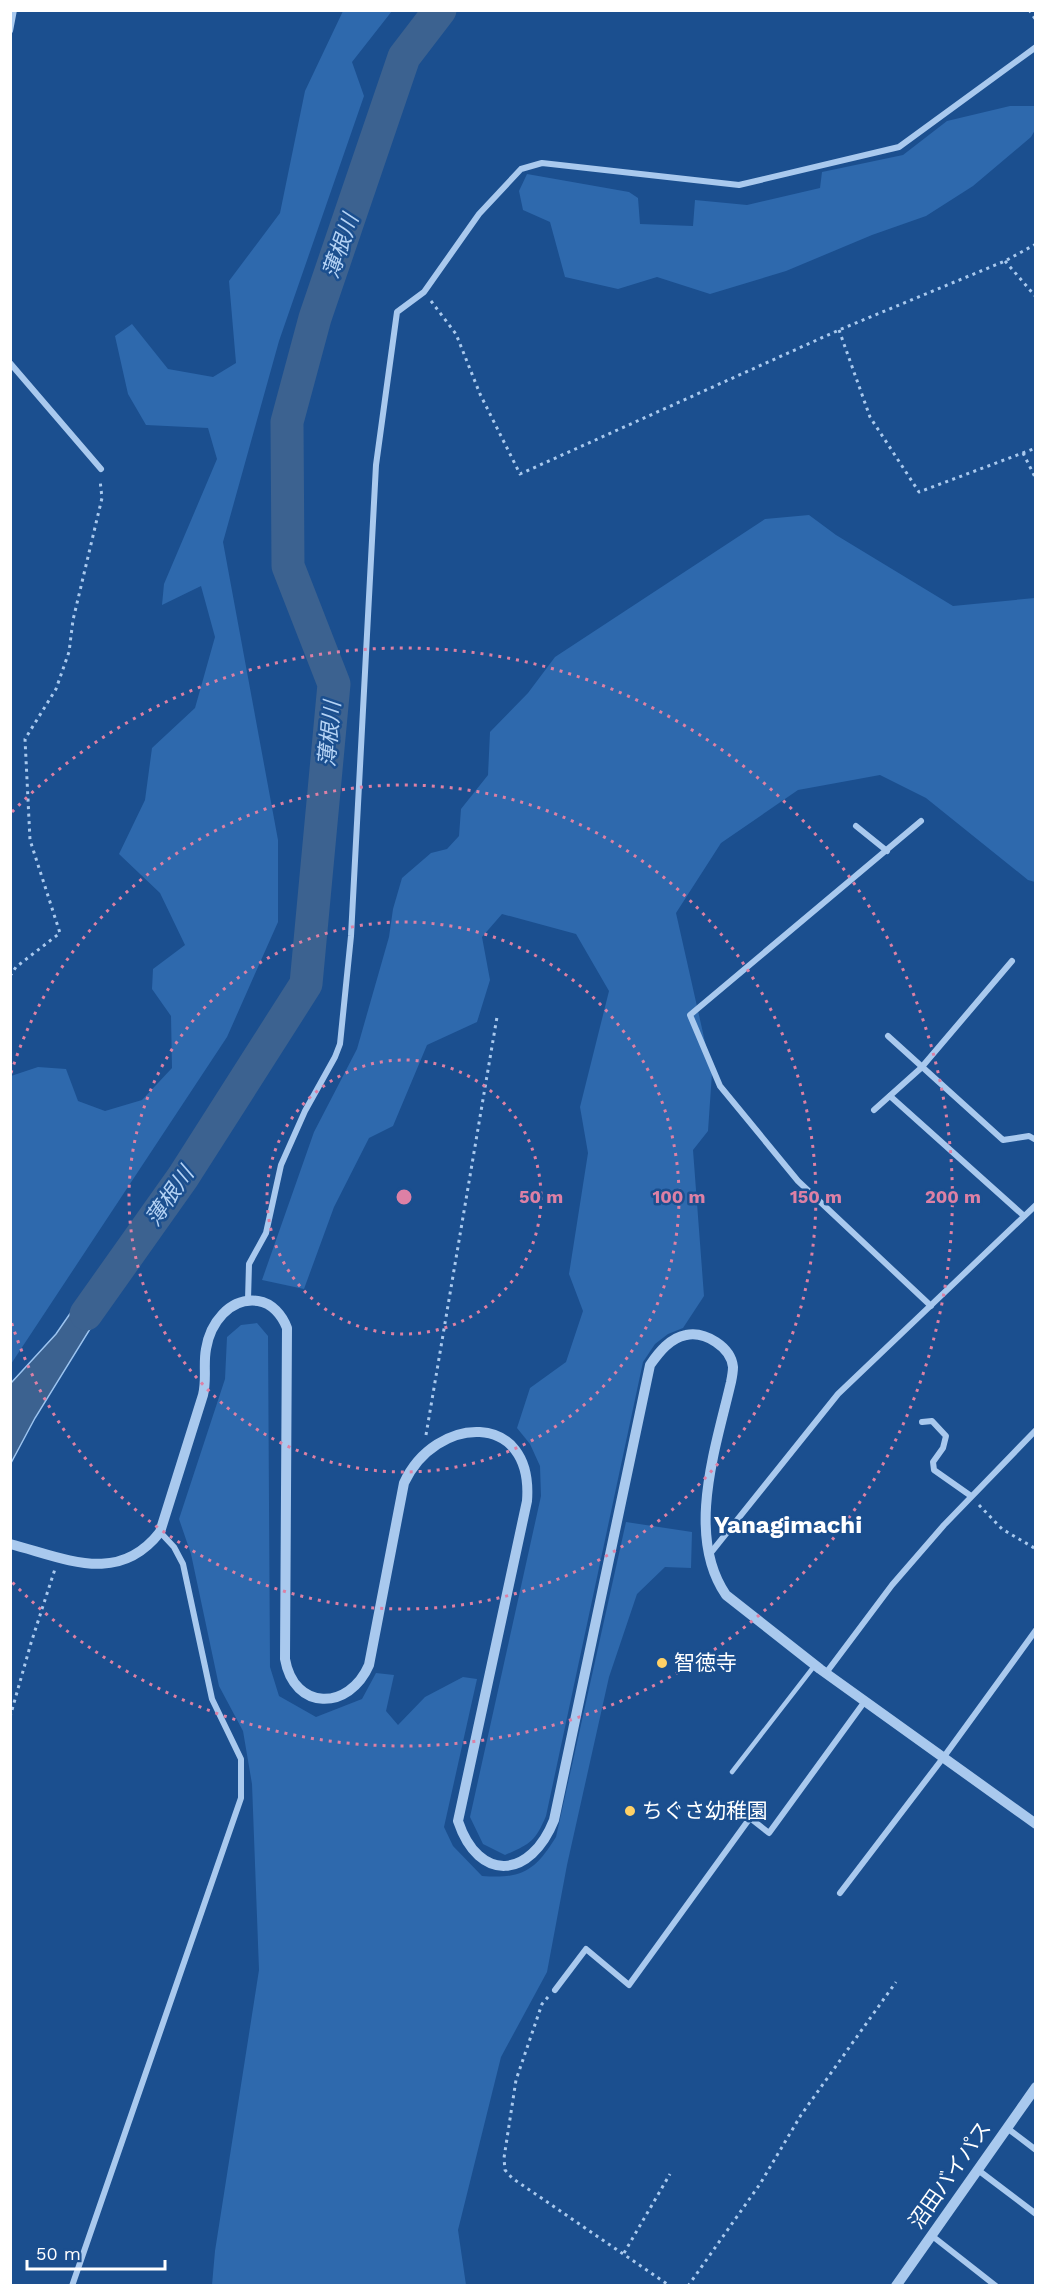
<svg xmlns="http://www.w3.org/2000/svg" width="1046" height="2296" viewBox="0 0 1046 2296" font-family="'Work Sans','Noto Sans JP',sans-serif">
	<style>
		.green { fill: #2e69ad }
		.water { fill: #3c6290; stroke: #9cc4f0; stroke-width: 1.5 }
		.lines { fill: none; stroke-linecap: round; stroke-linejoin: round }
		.river { stroke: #3c6290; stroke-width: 33 }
		.path { stroke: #a9c9ee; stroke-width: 3; stroke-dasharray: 3 4.5; stroke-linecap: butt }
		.service { stroke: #a9c9ee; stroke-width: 4.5 }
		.minor { stroke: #a9c9ee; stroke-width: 6 }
		.tertiary { stroke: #a9c9ee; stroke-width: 10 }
		.ring { fill: none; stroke: #dd80a5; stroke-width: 3; stroke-dasharray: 3 6 }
		.poi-dot { fill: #ffd166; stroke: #1b4f8f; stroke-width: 2 }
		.labels { text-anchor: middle; stroke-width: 5; stroke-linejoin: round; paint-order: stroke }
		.poi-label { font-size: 21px; fill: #fff; stroke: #1b4f8f; text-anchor: start }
		.street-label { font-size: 21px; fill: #fff; stroke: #1b4f8f }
		.water-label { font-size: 22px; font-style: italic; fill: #b5d3f5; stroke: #1b4f8f }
		.quarter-label { font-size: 24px; font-weight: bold; fill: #fff; stroke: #1b4f8f }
		.centre { fill: #dd80a5; stroke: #1b4f8f; stroke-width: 3 }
		.ring-label { font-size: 18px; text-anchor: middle; font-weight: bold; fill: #dd80a5; stroke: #1b4f8f; stroke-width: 5; stroke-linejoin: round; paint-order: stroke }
	</style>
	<rect width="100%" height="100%" fill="#1b4f8f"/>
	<!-- green -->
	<g class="green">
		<path d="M 343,11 L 392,11 L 352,62 L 364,96 L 279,341 L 223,542 L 278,840 L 278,922 L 227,1037 L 11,1364 L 11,1076 L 38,1067 L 66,1069 L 78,1101 L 105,1111 L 142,1100 L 172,1068 L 171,1016 L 152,989 L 153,969 L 185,945 L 160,893 L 119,854 L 145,800 L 152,748 L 195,708 L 215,637 L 201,586 L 162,605 L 164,584 L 217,459 L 208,428 L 146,425 L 128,394 L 115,336 L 132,324 L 168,369 L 213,377 L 236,363 L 229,281 L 280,213 L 305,91 Z"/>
		<path d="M 1010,106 L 1035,106 L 1035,130 L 1031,137 L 973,186 L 926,216 L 872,235 L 786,271 L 710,294 L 657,277 L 618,289 L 565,277 L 550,222 L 523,210 L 519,191 L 527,174 L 629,192 L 638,198 L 640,224 L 693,226 L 695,200 L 747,205 L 820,188 L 822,172 L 903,155 L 947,121 Z"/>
		<path d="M 809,515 L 836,535 L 953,606 L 1035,598 L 1035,882 L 1028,880 L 926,798 L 880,775 L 798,790 L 721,843 L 676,913 L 712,1073 L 708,1131 L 693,1150 L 704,1296 L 683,1328 L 668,1334 L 655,1344 L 643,1362 L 546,1816 C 535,1842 530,1844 505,1855 L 483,1844 L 470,1817 L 541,1496 L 540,1466 L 530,1444 L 517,1428 L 530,1388 L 566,1362 L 583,1311 L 569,1274 L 588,1153 L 580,1107 L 609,991 L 576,934 L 502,914 L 482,937 L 490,980 L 477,1022 L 427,1045 L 393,1126 L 369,1138 L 334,1207 L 304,1289 L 262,1280 L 314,1132 L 357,1049 L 389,937 L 393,909 L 402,878 L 431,853 L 447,849 L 459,836 L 461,809 L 488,775 L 490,732 L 528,693 L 555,657 L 765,519 Z"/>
		<path d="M 257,1323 L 268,1336 L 270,1667 L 279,1696 L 316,1717 L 362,1699 L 376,1673 L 394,1675 L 386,1711 L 398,1725 L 425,1697 L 463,1677 L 477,1679 L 444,1827 L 453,1846 L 482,1876 C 522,1879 535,1871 556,1837 L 626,1522 L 692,1532 L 691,1568 L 665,1567 L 637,1594 L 609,1677 L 567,1865 L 547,1972 L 501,2057 L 458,2230 L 466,2285 L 212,2285 L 215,2251 L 259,1970 L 252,1784 L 243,1731 L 219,1686 L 191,1554 L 179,1519 L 225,1379 L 227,1337 L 241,1325 Z"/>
	</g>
	<!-- water -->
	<path class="water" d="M 107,1260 L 116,1287 L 35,1418 L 11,1463 L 11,1383 L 56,1334 Z"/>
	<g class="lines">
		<!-- river -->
		<path class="river" d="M 86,1314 L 183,1177 L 306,984 L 334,684 L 288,566 L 287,422 L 315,318 L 404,57 L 440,10"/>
		<!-- path -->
		<g class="path">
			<path d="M 1029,10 L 1036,20"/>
			<path d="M 1005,261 L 1036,297"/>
			<path d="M 431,301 L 456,334 L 480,394 L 520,474 L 839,330 L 1005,261 L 1036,244"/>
			<path d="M 839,330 L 870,417 L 919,492 L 1036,448"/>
			<path d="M 1023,453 L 1036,479"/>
			<path d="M 10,976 L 16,967 L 60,933 L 30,840 L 25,739 L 56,689 L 69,652 L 73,620 L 102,498 L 100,480"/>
			<path d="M 426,1435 L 497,1017"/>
			<path d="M 979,1505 L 1002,1529 L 1036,1549"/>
			<path d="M 10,1717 L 31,1643 L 55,1569"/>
			<path d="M 548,1997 L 542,2004 L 516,2080 L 504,2158 L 505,2170 L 512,2178 L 670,2286"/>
			<path d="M 624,2253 L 670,2174"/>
			<path d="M 688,2286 L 760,2184 L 801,2115 L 896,1982"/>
		</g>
		<!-- service -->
		<path class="service" d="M 732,1772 L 815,1665"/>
		<!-- minor -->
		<g class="minor">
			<path d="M 10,31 L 14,10"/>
			<path d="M 10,363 L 101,469"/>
			<path d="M 921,821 L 690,1015 L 720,1086 L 798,1181 L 931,1306"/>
			<path d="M 856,826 L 887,851"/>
			<path d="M 888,1036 L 1003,1140 L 1029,1136 L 1036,1140"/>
			<path d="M 890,1096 L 1024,1216"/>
			<path d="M 874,1110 L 921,1068 L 1012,961"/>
			<path d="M 248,1300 L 249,1264 L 266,1233 L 281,1165 L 305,1111 L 335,1057 L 340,1044 L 351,936 L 376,465 L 397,312 L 424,292 L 479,214 L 521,169 L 542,163 L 739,185 L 899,147 L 1036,47"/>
			<path d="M 922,1422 L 932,1421 L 946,1436 L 943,1448 L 933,1462 L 934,1470 L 971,1496"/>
			<path d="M 709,1555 L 838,1394 L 1036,1205"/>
			<path d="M 826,1673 L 892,1585 L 944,1525 L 1036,1430"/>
			<path d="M 840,1893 L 943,1758 L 1036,1630"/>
			<path d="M 555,1990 L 586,1949 L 629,1985 L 750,1818 L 769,1833 L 865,1701"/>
			<path d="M 1007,2128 L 1036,2150"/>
			<path d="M 978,2170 L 1036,2214"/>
			<path d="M 931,2235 L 996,2286"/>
			<path d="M 72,2286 L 241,1798 L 241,1759 L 212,1699 L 183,1564 L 174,1547 L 160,1532"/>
		</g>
		<!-- tertiary -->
		<g class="tertiary">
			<path d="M 10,1544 C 65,1558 118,1586 160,1532 L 203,1395 C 207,1379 203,1365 206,1349 C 210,1324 229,1297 258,1301 C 272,1303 282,1315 287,1328 L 285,1659 C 294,1711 349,1711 369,1665 L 404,1483 C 435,1415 534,1409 527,1501 L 458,1821 C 479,1884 531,1878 554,1820 L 650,1365 C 659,1352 670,1338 686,1335 C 705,1331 731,1347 733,1367 C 733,1372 732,1377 731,1382 C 716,1447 685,1535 726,1595 L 820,1669 L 1036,1824"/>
			<path d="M 896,2286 L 1036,2087"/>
		</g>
	</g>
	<!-- distance rings -->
	<g class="ring">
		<circle cx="404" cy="1197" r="137"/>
		<circle cx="404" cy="1197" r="275"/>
		<path d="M11 1073A412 412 0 1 1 11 1321"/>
		<path d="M12 812A549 549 0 1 1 12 1582"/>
	</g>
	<!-- markers -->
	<g class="poi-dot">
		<circle cx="662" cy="1663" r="6"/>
		<circle cx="630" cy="1811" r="6"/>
	</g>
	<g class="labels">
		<!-- poi labels -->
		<g class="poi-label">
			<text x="674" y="1670">智徳寺</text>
			<text x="642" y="1818">ちぐさ幼稚園</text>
		</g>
		<!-- street labels -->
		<g class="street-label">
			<text transform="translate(950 2175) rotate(-55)" y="7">沼田バイパス</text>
		</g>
		<!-- water labels -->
		<g class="water-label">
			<text transform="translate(340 246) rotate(-71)" y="8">薄根川</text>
			<text transform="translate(329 734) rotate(-85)" y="8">薄根川</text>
			<text transform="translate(169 1196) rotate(-55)" y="8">薄根川</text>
		</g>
		<!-- quarter labels -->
		<g class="quarter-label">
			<text x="788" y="1533">Yanagimachi</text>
		</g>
	</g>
	<circle cx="404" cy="1197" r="9" class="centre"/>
	<g class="ring-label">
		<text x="541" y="1203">50 m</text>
		<text x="679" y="1203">100 m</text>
		<text x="816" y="1203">150 m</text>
		<text x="953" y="1203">200 m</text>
	</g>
	<!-- border -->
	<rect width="1046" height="2296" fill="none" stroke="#ffffff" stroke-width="24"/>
	<!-- scale -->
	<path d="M27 2260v9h138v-9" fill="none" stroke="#ffffff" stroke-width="3"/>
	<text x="36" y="2260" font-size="18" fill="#ffffff" stroke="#1b4f8f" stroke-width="4.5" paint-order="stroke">50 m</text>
</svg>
